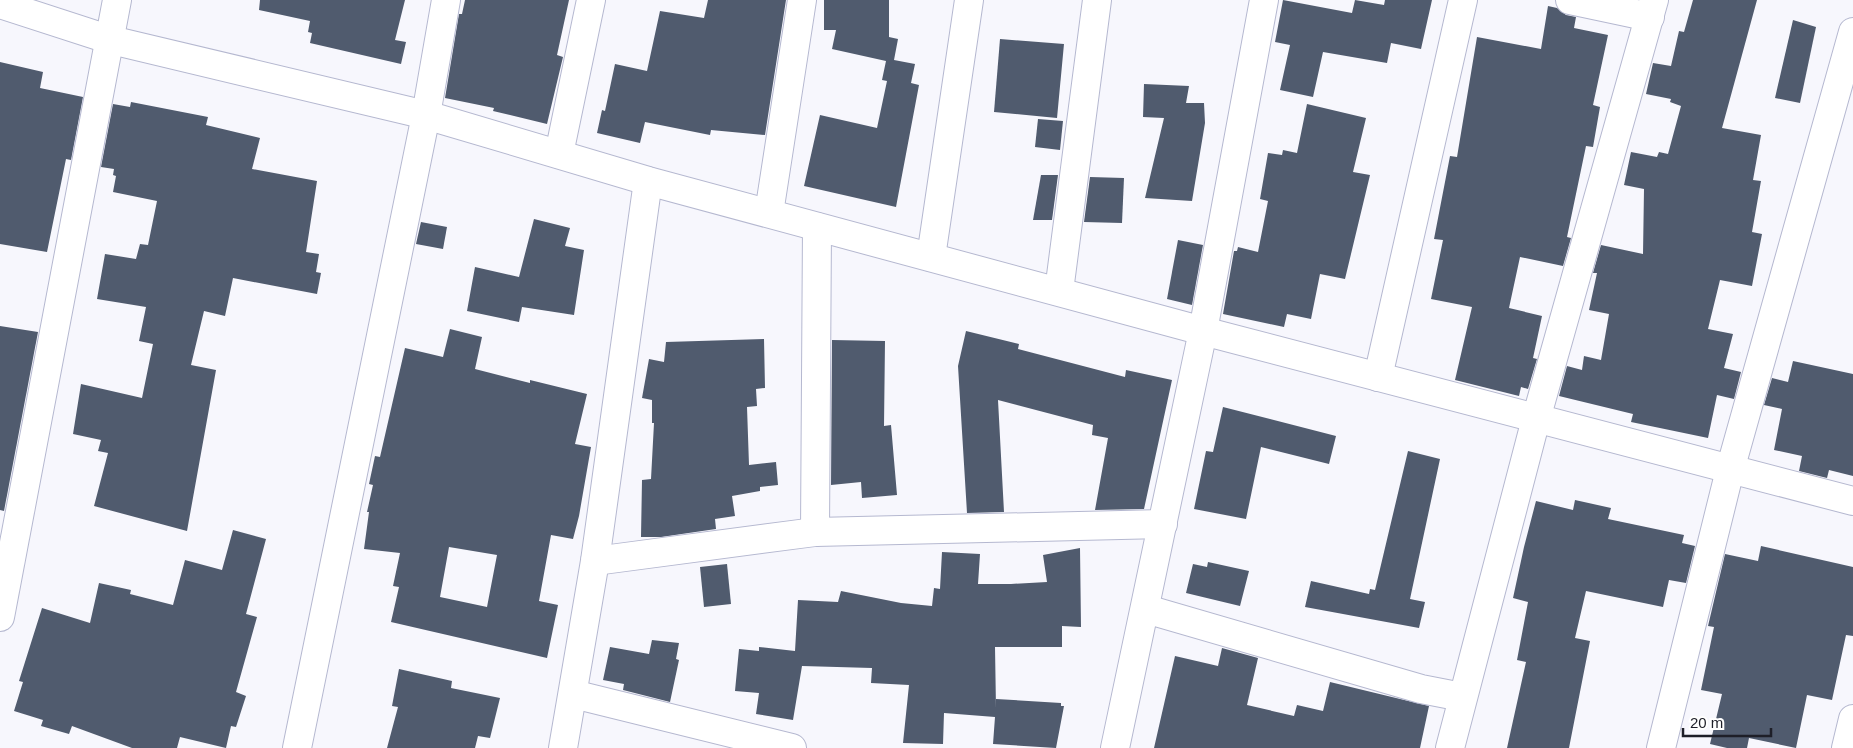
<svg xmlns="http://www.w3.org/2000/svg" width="1853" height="748" viewBox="0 0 1853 748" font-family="Arial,sans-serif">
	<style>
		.building { fill: #505b6e; fill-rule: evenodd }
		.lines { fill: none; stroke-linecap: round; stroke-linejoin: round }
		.minor-casing { stroke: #b5b8d0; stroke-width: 30 }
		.minor { stroke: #fff; stroke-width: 28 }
	</style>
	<rect width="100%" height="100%" fill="#f7f7fd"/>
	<!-- building -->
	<g class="building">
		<path d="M 260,0 L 405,0 L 395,40 L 406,42 L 401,64 L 310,43 L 312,33 L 308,32 L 310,21 L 259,10 Z"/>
		<path d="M 465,0 L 569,0 L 557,55 L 563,57 L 547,124 L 493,111 L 494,108 L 445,98 L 459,14 L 462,14 Z"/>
		<path d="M 708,0 L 786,0 L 765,135 L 711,130 L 710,135 L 645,122 L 640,143 L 597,133 L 602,110 L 605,111 L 615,64 L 647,71 L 660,11 L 704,18 Z"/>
		<path d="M 824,0 L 889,0 L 889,37 L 898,39 L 894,60 L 915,64 L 911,83 L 919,85 L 896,207 L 804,186 L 820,115 L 877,128 L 887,81 L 882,80 L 886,61 L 832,49 L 836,30 L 824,30 Z"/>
		<path d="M 1283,0 L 1352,13 L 1355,0 L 1384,5 L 1385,0 L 1432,0 L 1421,49 L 1391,43 L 1387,63 L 1323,52 L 1313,97 L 1280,90 L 1290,45 L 1275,42 Z"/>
		<path d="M 1693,0 L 1757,0 L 1722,128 L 1761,135 L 1753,180 L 1761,181 L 1752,232 L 1762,234 L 1752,286 L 1720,280 L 1708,329 L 1733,334 L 1724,368 L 1741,372 L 1734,399 L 1717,395 L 1708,438 L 1631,422 L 1633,414 L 1559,396 L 1567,366 L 1582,370 L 1584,356 L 1601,360 L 1609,314 L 1589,310 L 1597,273 L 1593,273 L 1601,245 L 1643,254 L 1644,189 L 1624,185 L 1631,152 L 1657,157 L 1659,152 L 1668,154 L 1681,106 L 1670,102 L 1671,99 L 1646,94 L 1653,63 L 1671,66 L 1679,31 L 1684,32 Z"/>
		<path d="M 1548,6 L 1557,8 L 1566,15 L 1576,17 L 1574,28 L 1608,35 L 1593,105 L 1600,107 L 1593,147 L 1586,146 L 1567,237 L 1571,238 L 1563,266 L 1520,257 L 1509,308 L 1542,316 L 1533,358 L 1537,359 L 1528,389 L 1521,387 L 1519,396 L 1455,380 L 1472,307 L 1431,299 L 1443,240 L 1434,239 L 1450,156 L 1457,157 L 1477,37 L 1541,49 Z"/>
		<path d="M 1793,20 L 1816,27 L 1800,103 L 1775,98 Z"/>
		<path d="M 1000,39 L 1064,44 L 1057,118 L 994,112 Z"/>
		<path d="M 0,62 L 43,72 L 40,88 L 83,97 L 71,160 L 66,159 L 47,252 L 0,244 Z"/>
		<path d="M 1144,84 L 1189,86 L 1186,103 L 1204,103 L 1205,123 L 1192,201 L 1145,198 L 1164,118 L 1143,117 Z"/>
		<path d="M 131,102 L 208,117 L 206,125 L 260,138 L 252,169 L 317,181 L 306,252 L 319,254 L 316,272 L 321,273 L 317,294 L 233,278 L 225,316 L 204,311 L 191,365 L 216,370 L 187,531 L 94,506 L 108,453 L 98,451 L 101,440 L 73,434 L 81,384 L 142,398 L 153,344 L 139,341 L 146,307 L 97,299 L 105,254 L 136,259 L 140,244 L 148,245 L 157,201 L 113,192 L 116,176 L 113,175 L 114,169 L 101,167 L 113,104 L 130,107 Z"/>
		<path d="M 1307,104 L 1366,118 L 1353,172 L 1370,175 L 1345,279 L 1320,274 L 1311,319 L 1287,314 L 1284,327 L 1223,314 L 1234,251 L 1237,251 L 1238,247 L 1258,252 L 1268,201 L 1260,199 L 1268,153 L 1282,155 L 1283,150 L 1297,153 Z"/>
		<path d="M 1038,119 L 1063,121 L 1060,150 L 1035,147 Z"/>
		<path d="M 1041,175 L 1058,175 L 1052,220 L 1033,220 Z"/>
		<path d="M 1090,177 L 1124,178 L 1122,223 L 1084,222 Z"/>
		<path d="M 534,219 L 570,228 L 565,246 L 584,250 L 574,315 L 522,307 L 519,322 L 467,311 L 475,267 L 519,277 Z"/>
		<path d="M 421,222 L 447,227 L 443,249 L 416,244 Z"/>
		<path d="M 1178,240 L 1203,245 L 1192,305 L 1167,299 Z"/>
		<path d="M 0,326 L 38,332 L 4,511 L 0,510 Z"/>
		<path d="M 450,329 L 482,337 L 475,369 L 530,383 L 530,380 L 587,394 L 575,444 L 591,447 L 579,516 L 573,539 L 551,535 L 539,601 L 558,605 L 547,658 L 391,622 L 399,587 L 393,586 L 400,553 L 364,549 L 369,512 L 367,512 L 373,485 L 369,484 L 375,456 L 380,457 L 405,348 L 443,357 ZM 449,547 L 497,555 L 487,607 L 440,597 Z"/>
		<path d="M 966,331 L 1019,344 L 1018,349 L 1125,377 L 1126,370 L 1172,380 L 1144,509 L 1095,510 L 1108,438 L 1092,435 L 1093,425 L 998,400 L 1004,512 L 967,513 L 958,366 Z"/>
		<path d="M 764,339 L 765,388 L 756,389 L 757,406 L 747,407 L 749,465 L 776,462 L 778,485 L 760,487 L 760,491 L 732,496 L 735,516 L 715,519 L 716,529 L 661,537 L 641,537 L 642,480 L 651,479 L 654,423 L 652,423 L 652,400 L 642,398 L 649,359 L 664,362 L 666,342 Z"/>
		<path d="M 832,340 L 885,341 L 884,426 L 891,425 L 897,495 L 862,498 L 861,482 L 831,485 Z"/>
		<path d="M 1793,361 L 1853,374 L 1853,476 L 1829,470 L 1827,478 L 1799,471 L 1802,456 L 1774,450 L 1782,409 L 1764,405 L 1772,378 L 1788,382 Z"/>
		<path d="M 1223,407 L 1336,436 L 1329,464 L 1261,447 L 1246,519 L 1194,509 L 1206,451 L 1213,452 Z"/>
		<path d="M 1408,451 L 1440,459 L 1410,599 L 1425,602 L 1419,628 L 1305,607 L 1311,581 L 1369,594 L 1370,589 L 1375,590 Z"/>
		<path d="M 1575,500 L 1611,508 L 1608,519 L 1684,535 L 1682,543 L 1695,546 L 1686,583 L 1669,580 L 1663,607 L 1586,591 L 1575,638 L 1590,641 L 1569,748 L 1507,748 L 1526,662 L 1517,660 L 1528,602 L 1513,598 L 1524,547 L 1536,501 L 1573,510 Z"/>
		<path d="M 233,530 L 266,539 L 246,614 L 257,617 L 236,692 L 246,696 L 236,727 L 231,726 L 226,748 L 180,737 L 177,748 L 132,748 L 72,726 L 69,734 L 41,726 L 43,720 L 14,711 L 23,682 L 19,681 L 42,608 L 90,623 L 99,583 L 131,590 L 130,594 L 173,605 L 185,560 L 222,570 Z"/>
		<path d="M 1761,546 L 1853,567 L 1853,636 L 1846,635 L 1832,700 L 1807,695 L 1796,748 L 1749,738 L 1747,748 L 1727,748 L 1710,744 L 1722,694 L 1701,690 L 1714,627 L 1708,626 L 1725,554 L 1758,561 Z"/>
		<path d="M 1080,548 L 1081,627 L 1062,626 L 1062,647 L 995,647 L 996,709 L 996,699 L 1061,703 L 1061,706 L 1064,706 L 1056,748 L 993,744 L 995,717 L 944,713 L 943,744 L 903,743 L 909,685 L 871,683 L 872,668 L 802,666 L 793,720 L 756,714 L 759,693 L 735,691 L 739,649 L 759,651 L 759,647 L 795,651 L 798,600 L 838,602 L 841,591 L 901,603 L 932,606 L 934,588 L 940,589 L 942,552 L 980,554 L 978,584 L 1011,584 L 1047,582 L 1043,555 Z"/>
		<path d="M 1208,562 L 1249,571 L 1240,606 L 1186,593 L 1193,564 L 1207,567 Z"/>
		<path d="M 727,564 L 731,604 L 704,607 L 700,567 Z"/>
		<path d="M 652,640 L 679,643 L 676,659 L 679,660 L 670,702 L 623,690 L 624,684 L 603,680 L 610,647 L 649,654 Z"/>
		<path d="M 1222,648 L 1258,658 L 1247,705 L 1294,716 L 1297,705 L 1323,711 L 1330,682 L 1429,706 L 1420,748 L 1154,748 L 1175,656 L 1218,666 Z"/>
		<path d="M 399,669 L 452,681 L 451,688 L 500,698 L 490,738 L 478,736 L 475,748 L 387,748 L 398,707 L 392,706 Z"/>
	</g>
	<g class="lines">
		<!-- minor casing -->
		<g class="minor-casing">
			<g id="minor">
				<path d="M 1570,0 L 1650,17"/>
				<path d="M 0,4 L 111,40 L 426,115 L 648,181 L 1203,331 L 1853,501"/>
				<path d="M 559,154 L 591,0"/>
				<path d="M 769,213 L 802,0"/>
				<path d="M 931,257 L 969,0"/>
				<path d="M 1059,291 L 1097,0"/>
				<path d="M 1378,377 L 1463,0"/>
				<path d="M 815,532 L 817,227"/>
				<path d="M 595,561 L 815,532 L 1163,524"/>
				<path d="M 1146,609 L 1421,689 L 1462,697"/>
				<path d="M 0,617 L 117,0"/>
				<path d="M 573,694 L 792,748"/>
				<path d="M 297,748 L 426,115 L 446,0"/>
				<path d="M 563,748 L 595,561 L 648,181"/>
				<path d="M 1115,748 L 1203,331 L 1264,0"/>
				<path d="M 1450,748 L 1536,419 L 1654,0"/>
				<path d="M 1661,748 L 1730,470 L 1853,32"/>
				<path d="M 1846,748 L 1853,719"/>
			</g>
		</g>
		<!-- minor -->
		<use href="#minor" class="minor"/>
	</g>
	<!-- scale -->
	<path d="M1683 728v8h88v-8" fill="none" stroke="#1e1f28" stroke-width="2.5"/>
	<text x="1690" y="728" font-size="15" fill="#1e1f28" stroke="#ffffff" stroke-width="4" paint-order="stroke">20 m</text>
</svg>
